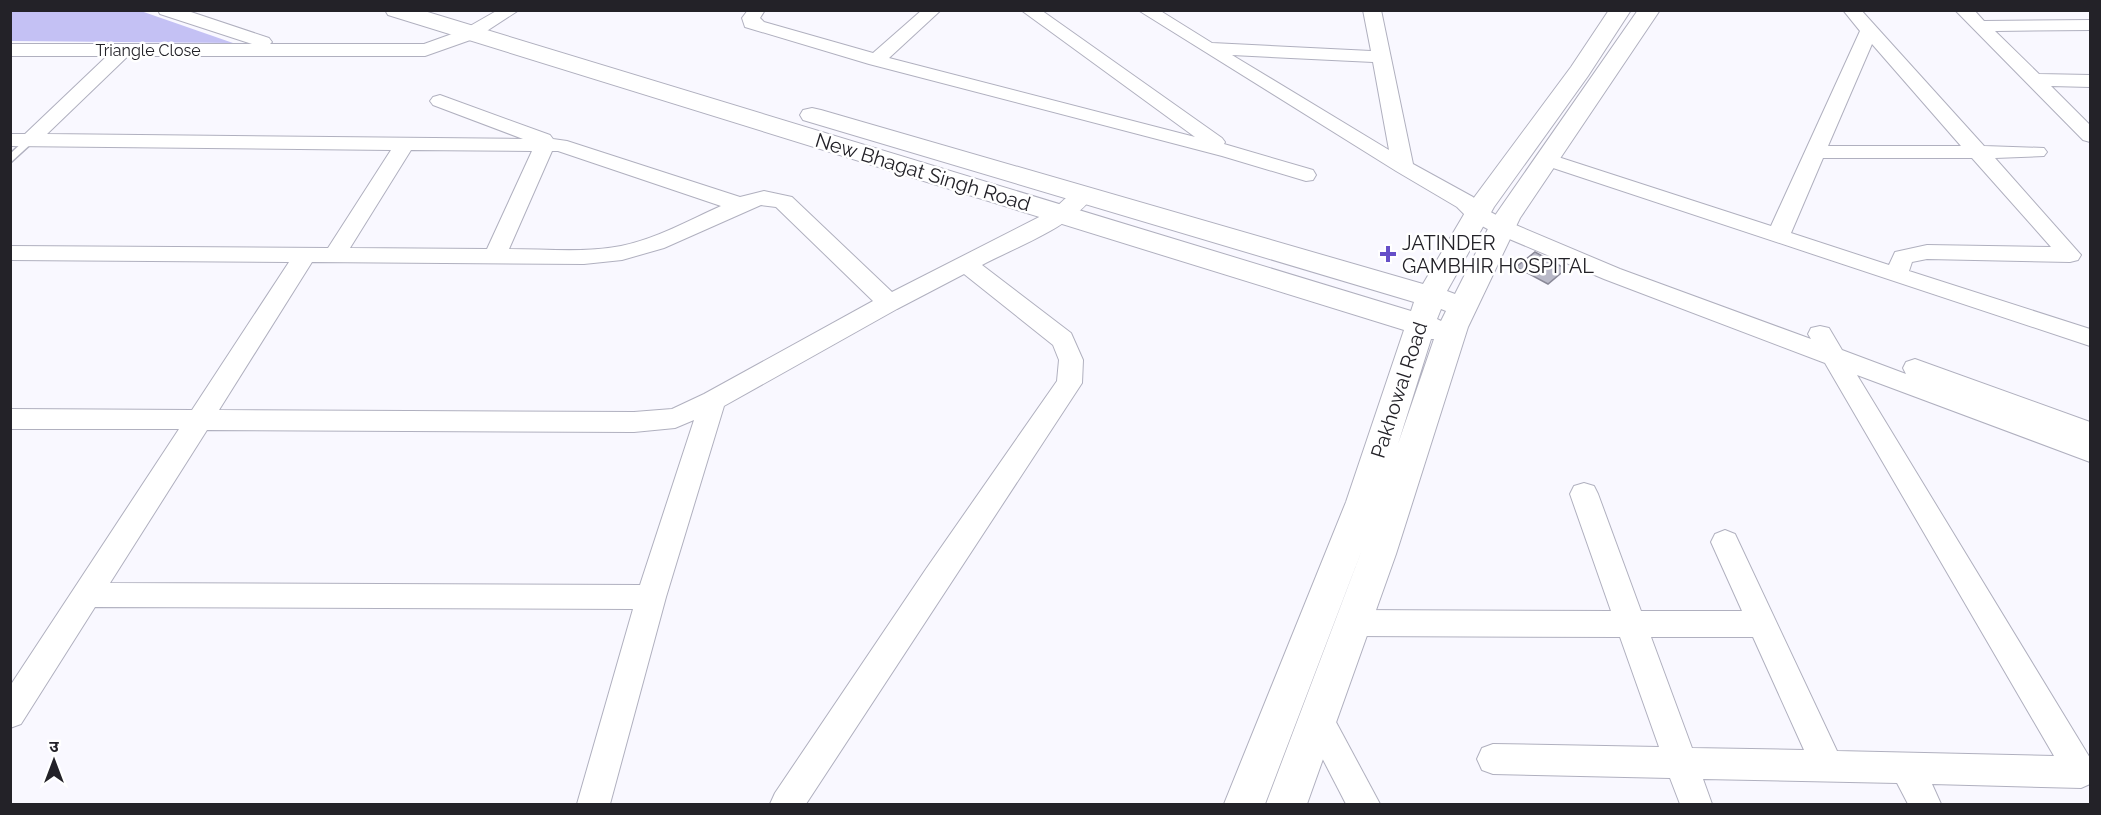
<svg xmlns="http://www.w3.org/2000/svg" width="2101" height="815" viewBox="0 0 2101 815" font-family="Raleway,'Noto Sans Devanagari',sans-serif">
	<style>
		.green { fill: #c4c1f4 }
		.building { fill: #b9b9c8; stroke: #898897; stroke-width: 1.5 }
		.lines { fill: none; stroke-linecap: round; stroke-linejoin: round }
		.service-casing { stroke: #b0b0bf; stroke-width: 3 }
		.minor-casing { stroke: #b0b0bf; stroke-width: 2 }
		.tertiary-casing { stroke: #b0b0bf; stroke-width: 2 }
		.service { fill: #fff; fill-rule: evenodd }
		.minor { fill: #fff; fill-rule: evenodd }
		.tertiary { fill: #fff; fill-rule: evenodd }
		.poi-dot { fill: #664fc8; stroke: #fff; stroke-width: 2 }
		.labels { text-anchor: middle; stroke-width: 5; stroke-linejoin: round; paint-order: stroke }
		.far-street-label { font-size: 16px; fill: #232228; stroke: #fff }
		.street-label { font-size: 20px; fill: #232228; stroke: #fff }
		.poi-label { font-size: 20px; fill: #232228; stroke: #fff; text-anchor: start }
	</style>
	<rect width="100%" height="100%" fill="#f9f8ff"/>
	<!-- green -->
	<path class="green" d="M 138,10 L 233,43 L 11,41 L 11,11 Z"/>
	<!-- building -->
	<path class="building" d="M 1535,252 L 1566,269 L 1548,284 L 1516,267 Z"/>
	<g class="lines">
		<!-- service casing -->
		<g class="service-casing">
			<path id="service" d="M 30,137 L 33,138 L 33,142 L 10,163 L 10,154 L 27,138 Z"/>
		</g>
		<!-- minor casing -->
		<g class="minor-casing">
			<g id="minor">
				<path d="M 158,10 L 185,10 L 269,38 L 272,42 L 270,44 L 424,44 L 463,30 L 498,10 L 519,10 L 476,38 L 425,56 L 128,56 L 47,134 L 523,139 L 433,105 L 430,101 L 433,97 L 440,95 L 550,135 L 553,139 L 567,141 L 740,197 L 764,191 L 792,197 L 892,292 L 1053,210 C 1065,200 1074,186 1091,190 L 1094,195 C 1072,227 1016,247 982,265 L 1071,333 L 1083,360 L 1082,383 L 806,804 L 770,804 L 775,793 L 926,569 L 1057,381 L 1059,360 L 1053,345 L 964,274 L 897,309 L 724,406 L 666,597 L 610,804 L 577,804 L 633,609 L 95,607 L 21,724 L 10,728 L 10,686 L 179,429 L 10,429 L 10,409 L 192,410 L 289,262 L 10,260 L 10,246 L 328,248 L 391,150 L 10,146 L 10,134 L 25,134 L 107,56 L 10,56 L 10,44 L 252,44 L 160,14 ZM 411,150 L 532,151 L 487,249 L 350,248 ZM 552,151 L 558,151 L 721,206 C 689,220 656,239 621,246 C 585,253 546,249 509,249 ZM 761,205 L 776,207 L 873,301 L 704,394 L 672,409 L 634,412 L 219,410 L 312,262 L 584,264 L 622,260 L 664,248 ZM 694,420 L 640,585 L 110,583 L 207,430 L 634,432 L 675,428 Z"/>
				<path d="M 748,10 L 765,10 L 760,18 L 764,22 L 873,53 L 922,10 L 941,10 L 889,58 L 1195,137 L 1021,10 L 1041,10 L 1222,138 L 1225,142 L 1224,144 L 1313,170 L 1316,175 L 1313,180 L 1306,181 L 1222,156 L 869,64 L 745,27 L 742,18 Z"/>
				<path d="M 1138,10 L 1159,10 L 1212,43 L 1371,51 L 1363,10 L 1381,10 L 1413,164 L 1473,197 L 1485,209 L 1511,223 L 1620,269 L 1811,339 L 1808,334 L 1811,328 L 1820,326 L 1829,328 L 1842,350 L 1906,374 L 1903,368 L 1906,362 L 1915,359 L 2090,422 L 2090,462 L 1857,375 L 2090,758 L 2090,784 L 2081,788 L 1932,784 L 1941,804 L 1908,804 L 1897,783 L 1703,779 L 1712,804 L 1680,804 L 1670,778 L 1493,774 L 1482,770 L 1477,759 L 1482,748 L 1493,744 L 1659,747 L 1620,637 L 1353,636 L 1342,632 L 1338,623 L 1342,614 L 1353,610 L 1611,611 L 1570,494 L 1574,486 L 1584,483 L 1594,486 L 1598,494 L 1641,611 L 1742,611 L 1711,542 L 1715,534 L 1725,530 L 1735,534 L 1837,751 L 2054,756 L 1825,363 L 1604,279 L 1495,233 L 1469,219 L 1457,207 L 1396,171 ZM 1232,55 L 1373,62 L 1389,150 ZM 1651,637 L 1753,637 L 1804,750 L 1692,748 Z"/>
				<path d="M 1843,10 L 1861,10 L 1984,146 L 2044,148 L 2047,152 L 2044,156 L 1995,158 L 2081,255 L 2078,260 L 2070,262 L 1927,259 L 1912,262 L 1909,271 L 2090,329 L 2090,346 L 1538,163 L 1535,159 L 1538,155 L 1545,153 L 1552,155 L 1771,226 L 1860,31 ZM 1872,44 L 1961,146 L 1828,146 ZM 1823,158 L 1972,158 L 2051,247 L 1927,245 L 1895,252 L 1889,265 L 1791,233 Z"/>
				<path d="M 1955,10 L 1974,10 L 1984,21 L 2090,20 L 2090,30 L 1995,31 L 2039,74 L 2090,75 L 2090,87 L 2051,86 L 2090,125 L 2090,142 L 2083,140 Z"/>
				<path d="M 1318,704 L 1329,709 L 1380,804 L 1346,804 L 1302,719 L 1307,709 Z"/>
			</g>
		</g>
		<!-- tertiary casing -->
		<g class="tertiary-casing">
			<path id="tertiary" d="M 385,10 L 421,10 L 1411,311 L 1414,302 L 803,120 L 800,115 L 803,110 L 812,108 L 821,110 L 1423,284 L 1473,199 L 1571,67 L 1609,10 L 1631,10 L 1588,76 L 1494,207 L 1447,291 L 1455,294 L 1494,217 L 1638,10 L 1660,10 L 1520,218 L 1468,327 L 1396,554 L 1307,804 L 1266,804 L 1363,547 L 1265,804 L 1224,804 L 1346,502 L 1404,330 L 388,15 ZM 1441,309 L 1446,311 L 1441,321 L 1437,319 ZM 1431,339 L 1434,339 L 1398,444 Z"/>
		</g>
		<!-- service -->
		<use href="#service" class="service"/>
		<!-- minor -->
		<use href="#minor" class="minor"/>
		<!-- tertiary -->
		<use href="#tertiary" class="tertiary"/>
	</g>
	<!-- markers -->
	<path class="poi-dot" d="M1385 245h6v6h6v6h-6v6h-6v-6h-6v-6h6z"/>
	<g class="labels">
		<!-- far-street labels -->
		<g class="far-street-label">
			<text x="148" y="56">Triangle Close</text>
		</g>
		<!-- street labels -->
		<g class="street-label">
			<text transform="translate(923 172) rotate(17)" y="7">New Bhagat Singh Road</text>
			<text transform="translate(1399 390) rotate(-72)" y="7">Pakhowal Road</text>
		</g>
		<!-- poi labels -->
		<g class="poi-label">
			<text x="1402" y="250">JATINDER<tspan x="1402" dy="23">GAMBHIR HOSPITAL</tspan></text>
		</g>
	</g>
	<!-- border -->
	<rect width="2101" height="815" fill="none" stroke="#232228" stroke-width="24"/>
	<!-- north arrow -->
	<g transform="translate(54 761)" stroke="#ffffff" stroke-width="4.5" paint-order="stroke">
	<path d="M0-4.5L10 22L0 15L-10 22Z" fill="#232228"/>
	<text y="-9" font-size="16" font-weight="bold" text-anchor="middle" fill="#232228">उ</text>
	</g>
</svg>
